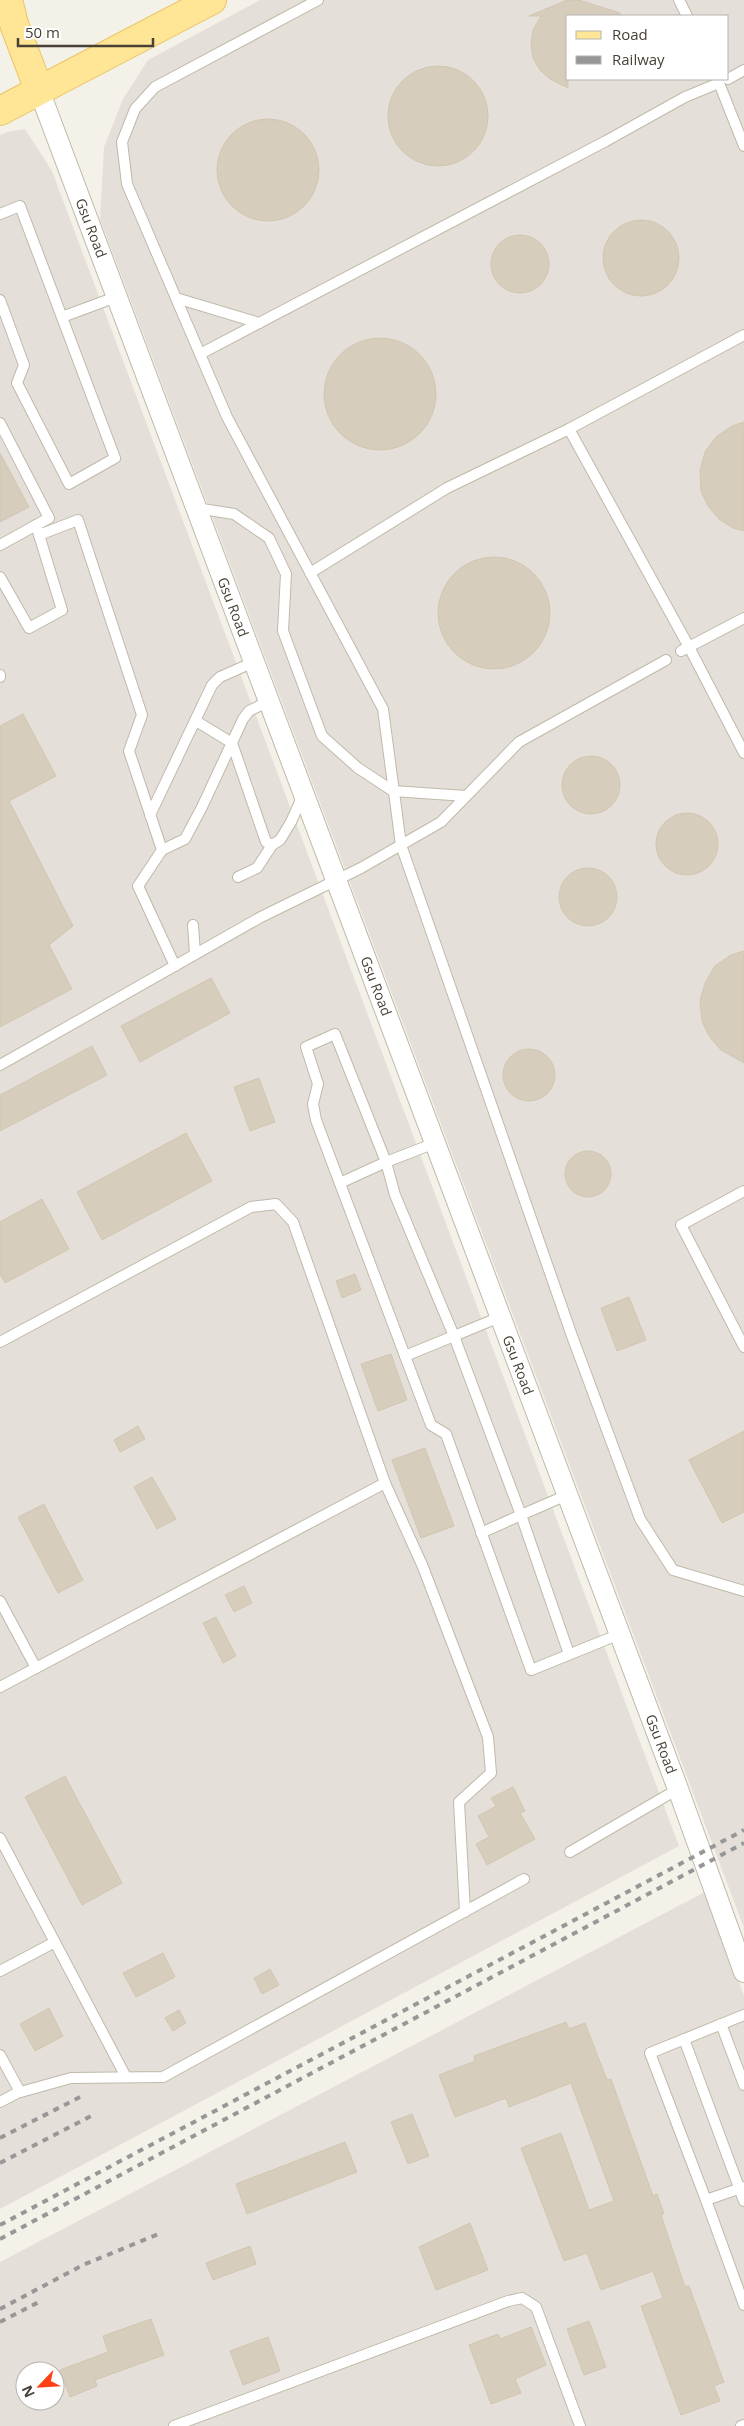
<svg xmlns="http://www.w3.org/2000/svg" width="744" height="2426" viewBox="0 0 744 2426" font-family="'Open Sans',sans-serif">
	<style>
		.industrial { fill: #e4e0d9; fill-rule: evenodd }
		.building { fill: #d7cdbd; stroke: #d2c6af }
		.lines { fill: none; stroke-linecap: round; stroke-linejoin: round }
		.service-casing { stroke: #c0b9aa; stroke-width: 12 }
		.minor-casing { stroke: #c0b9aa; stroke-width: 22 }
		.primary-casing { stroke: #e9c562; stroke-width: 30 }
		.service { stroke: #fff; stroke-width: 10 }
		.minor { stroke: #fff; stroke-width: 20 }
		.primary { stroke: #ffe596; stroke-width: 28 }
		.rail { stroke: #979797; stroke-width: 4; stroke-dasharray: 6 6; stroke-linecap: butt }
		.labels { text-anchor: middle; stroke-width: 4.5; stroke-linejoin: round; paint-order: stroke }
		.street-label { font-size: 14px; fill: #484236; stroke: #fff }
	</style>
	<rect width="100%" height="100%" fill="#f4f1e8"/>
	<!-- industrial -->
	<g class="industrial">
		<path d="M 260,0 L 744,0 L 744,1928 L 100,219 L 104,147 L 123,99 L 148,60 ZM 568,16 L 728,16 L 728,79 L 568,79 Z"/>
		<path d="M 25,129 L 52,171 L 679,1846 L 0,2209 L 0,135 L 7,132 Z"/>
		<path d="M 705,1892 L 744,1996 L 744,2426 L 0,2426 L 0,2262 ZM 25,2371 L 55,2371 L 55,2401 L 25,2401 Z"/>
	</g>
	<!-- building -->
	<g class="building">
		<path d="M 567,0 L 579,0 L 620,13 L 620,16 L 568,16 L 568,88 L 550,79 L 540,70 L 533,58 L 531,45 L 533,30 L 541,16 L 529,16 Z"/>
		<circle cx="438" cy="116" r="50"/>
		<circle cx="268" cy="170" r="51"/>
		<circle cx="641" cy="258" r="38"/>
		<circle cx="520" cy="264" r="29"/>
		<circle cx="380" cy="394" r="56"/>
		<path d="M 744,422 L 744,531 L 733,528 L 719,519 L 708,506 L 701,491 L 700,471 L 705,452 L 716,437 L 732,426 Z"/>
		<path d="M 0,453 L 29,507 L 0,522 Z"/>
		<circle cx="494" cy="613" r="56"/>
		<path d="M 23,714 L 56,776 L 9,801 L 73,926 L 49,945 L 72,989 L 0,1027 L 0,726 Z"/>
		<circle cx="591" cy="785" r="29"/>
		<circle cx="687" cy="844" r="31"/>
		<circle cx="588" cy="897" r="29"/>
		<path d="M 744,951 L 744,1063 L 721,1050 L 709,1036 L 702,1021 L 700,1001 L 705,983 L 715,966 L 731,955 Z"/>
		<path d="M 211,978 L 230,1013 L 140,1062 L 121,1026 Z"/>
		<path d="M 92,1046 L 107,1075 L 0,1131 L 0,1095 Z"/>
		<circle cx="529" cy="1075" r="26"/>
		<path d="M 259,1078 L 275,1122 L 250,1131 L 234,1087 Z"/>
		<path d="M 186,1133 L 212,1181 L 102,1240 L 77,1192 Z"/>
		<circle cx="588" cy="1174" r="23"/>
		<path d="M 42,1199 L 69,1249 L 5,1283 L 0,1274 L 0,1222 Z"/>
		<path d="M 355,1274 L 361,1290 L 342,1298 L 336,1281 Z"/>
		<path d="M 629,1297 L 646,1340 L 617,1351 L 601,1308 Z"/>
		<path d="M 391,1354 L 407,1400 L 378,1411 L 361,1364 Z"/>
		<path d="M 138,1426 L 145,1439 L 120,1452 L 114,1440 Z"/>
		<path d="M 744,1431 L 744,1512 L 722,1523 L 689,1460 Z"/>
		<path d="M 425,1448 L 454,1526 L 421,1538 L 392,1460 Z"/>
		<path d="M 152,1477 L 176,1519 L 157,1529 L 134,1487 Z"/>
		<path d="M 44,1504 L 83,1580 L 58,1593 L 18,1517 Z"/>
		<path d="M 244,1586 L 252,1603 L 234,1612 L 225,1595 Z"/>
		<path d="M 216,1617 L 236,1656 L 223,1663 L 203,1623 Z"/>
		<path d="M 65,1776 L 122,1883 L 82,1905 L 25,1797 Z"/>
		<path d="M 513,1787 L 525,1811 L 520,1813 L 535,1839 L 487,1865 L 476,1844 L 489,1837 L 478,1816 L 496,1806 L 491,1798 Z"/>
		<path d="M 163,1953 L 175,1977 L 136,1997 L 123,1973 Z"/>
		<path d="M 270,1969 L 279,1985 L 262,1994 L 254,1978 Z"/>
		<path d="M 49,2008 L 63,2036 L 35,2051 L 20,2024 Z"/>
		<path d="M 179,2010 L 186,2023 L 173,2031 L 165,2018 Z"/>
		<path d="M 566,2022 L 569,2029 L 585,2023 L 607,2080 L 611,2079 L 653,2196 L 657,2194 L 664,2214 L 661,2215 L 685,2287 L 689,2286 L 724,2382 L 714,2386 L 720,2401 L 681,2415 L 641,2306 L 663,2298 L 653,2271 L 601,2290 L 587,2253 L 564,2261 L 521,2148 L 561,2133 L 589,2210 L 614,2201 L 571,2083 L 509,2107 L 506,2098 L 455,2117 L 439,2075 L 475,2061 L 474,2056 Z"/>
		<path d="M 412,2114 L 429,2156 L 408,2164 L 391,2122 Z"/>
		<path d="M 345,2142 L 357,2172 L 247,2214 L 236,2184 Z"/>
		<path d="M 470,2223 L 488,2270 L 436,2290 L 419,2247 Z"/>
		<path d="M 250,2246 L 256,2264 L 213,2280 L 206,2263 Z"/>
		<path d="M 151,2319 L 164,2355 L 95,2380 L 97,2386 L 70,2397 L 60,2370 L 108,2352 L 103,2336 Z"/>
		<path d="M 589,2321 L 606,2367 L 584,2375 L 567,2329 Z"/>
		<path d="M 531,2327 L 546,2365 L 515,2379 L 521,2393 L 491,2404 L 469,2345 L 498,2334 L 500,2339 Z"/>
		<path d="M 268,2337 L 280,2371 L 243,2385 L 230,2351 Z"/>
	</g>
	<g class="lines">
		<!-- service casing -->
		<g class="service-casing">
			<g id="service">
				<path d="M 318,0 L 155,87 L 135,109 L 122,142 L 127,184 L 227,417 L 383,709 L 401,845 L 572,1336 L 640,1519 L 673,1570 L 744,1591"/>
				<path d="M 679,0 L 687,16"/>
				<path d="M 728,79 L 744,70"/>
				<path d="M 0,214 L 20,206 L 115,458 L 69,484 L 17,383 L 24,365 L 0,300"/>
				<path d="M 176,298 L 259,323"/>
				<path d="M 62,317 L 116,297"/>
				<path d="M 200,354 L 606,141 L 685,97 L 719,83 L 744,146"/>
				<path d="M 0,423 L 49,518 L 0,545"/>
				<path d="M 569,429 L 689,647 L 744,753"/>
				<path d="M 196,508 L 234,514 L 269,538 L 286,574 L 283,631 L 322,736 L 358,768 L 393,791 L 466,796"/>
				<path d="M 39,535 L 78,520 L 142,715 L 129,751 L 162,850 L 138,886 L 175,966"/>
				<path d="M 310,573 L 447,488 L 569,429 L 744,335"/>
				<path d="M 0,577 L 29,628 L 62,610 L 36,525"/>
				<path d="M 681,651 L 744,618"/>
				<path d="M 0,675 L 0,677"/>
				<path d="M 196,721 L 232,743 L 266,842 L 272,845 L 280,840 L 291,822 L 303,795"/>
				<path d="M 150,815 L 212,685 L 220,677 L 254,662"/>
				<path d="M 162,850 L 185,839 L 202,807 L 243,719 L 249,711 L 269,701"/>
				<path d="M 238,877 L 257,868 L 272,845"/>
				<path d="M 193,925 L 195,954"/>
				<path d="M 0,1065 L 261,917 L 361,868 L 441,822 L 519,742 L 666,660"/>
				<path d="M 435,1143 L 386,1162 L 335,1034 L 306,1047 L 318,1084 L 313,1104 L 316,1120 L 431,1425 L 446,1434 L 531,1670 L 620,1634"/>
				<path d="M 340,1183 L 386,1162 L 395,1195 L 454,1336 L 405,1356"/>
				<path d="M 744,1191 L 681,1225 L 744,1347"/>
				<path d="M 0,1342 L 251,1207 L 276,1204 L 293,1222 L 385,1483 L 423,1567 L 488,1737 L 491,1773 L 459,1802 L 465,1912"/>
				<path d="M 567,1495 L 521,1515 L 569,1654"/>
				<path d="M 481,1533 L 521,1515 L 454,1336 L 500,1317"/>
				<path d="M 0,1601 L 36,1668"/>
				<path d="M 0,1687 L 385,1483"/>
				<path d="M 0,1838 L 126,2077"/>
				<path d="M 570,1852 L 678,1789"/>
				<path d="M 0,1971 L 55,1942"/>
				<path d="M 744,2015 L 650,2053 L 706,2200 L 744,2187"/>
				<path d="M 721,2024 L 744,2085"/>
				<path d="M 684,2039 L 744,2201"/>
				<path d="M 0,2055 L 20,2092"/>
				<path d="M 0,2102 L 17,2093 L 71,2078 L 163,2077 L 524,1879"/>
				<path d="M 706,2200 L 744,2305"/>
				<path d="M 174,2426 L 508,2301 L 522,2298 L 536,2307 L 580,2426"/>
				<path d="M 741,2426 L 744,2425"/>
			</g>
		</g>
		<!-- minor casing -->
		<g class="minor-casing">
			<path id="minor" d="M 39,90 L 678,1789 L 744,1972"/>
		</g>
		<!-- primary casing -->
		<g class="primary-casing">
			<g id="primary">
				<path d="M 8,0 L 14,24 L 39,90"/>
				<path d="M 0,111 L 212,0"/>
			</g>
		</g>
		<!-- service -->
		<use href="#service" class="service"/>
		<!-- minor -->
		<use href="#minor" class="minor"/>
		<!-- primary -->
		<use href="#primary" class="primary"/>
		<!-- rail -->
		<g class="rail">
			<path d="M 0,2138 L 80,2097"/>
			<path d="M 0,2163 L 91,2116"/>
			<path d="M 0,2225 L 744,1830"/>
			<path d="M 0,2239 L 744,1843"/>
			<path d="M 0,2309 L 83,2265 L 161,2233"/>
			<path d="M 0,2322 L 41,2301"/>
		</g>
	</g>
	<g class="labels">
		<!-- street labels -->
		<g class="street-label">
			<text transform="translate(91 228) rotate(69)" y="5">Gsu Road</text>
			<text transform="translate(233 607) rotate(69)" y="5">Gsu Road</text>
			<text transform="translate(376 986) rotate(69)" y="5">Gsu Road</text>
			<text transform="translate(518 1365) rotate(69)" y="5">Gsu Road</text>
			<text transform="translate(661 1744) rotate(69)" y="5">Gsu Road</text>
		</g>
	</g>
	<!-- legend -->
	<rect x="566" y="15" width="162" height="65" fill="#ffffff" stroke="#b6b3af"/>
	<rect x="576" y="31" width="25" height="8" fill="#ffe596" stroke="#b6b3af"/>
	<text x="612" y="40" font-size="15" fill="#484236">Road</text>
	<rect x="576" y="56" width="25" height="8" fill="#979797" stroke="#b6b3af"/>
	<text x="612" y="65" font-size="15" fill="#484236">Railway</text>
	<!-- north arrow -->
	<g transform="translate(40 2386) rotate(245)"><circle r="24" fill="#ffffff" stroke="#b6b3af"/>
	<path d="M0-4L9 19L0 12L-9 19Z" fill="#ff4114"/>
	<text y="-8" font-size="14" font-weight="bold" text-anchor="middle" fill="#484236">N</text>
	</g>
	<!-- scale -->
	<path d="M18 38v8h135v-8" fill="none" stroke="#484236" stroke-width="2.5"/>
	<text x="25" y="38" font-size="15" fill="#484236" stroke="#ffffff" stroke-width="4" paint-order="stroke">50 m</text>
</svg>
